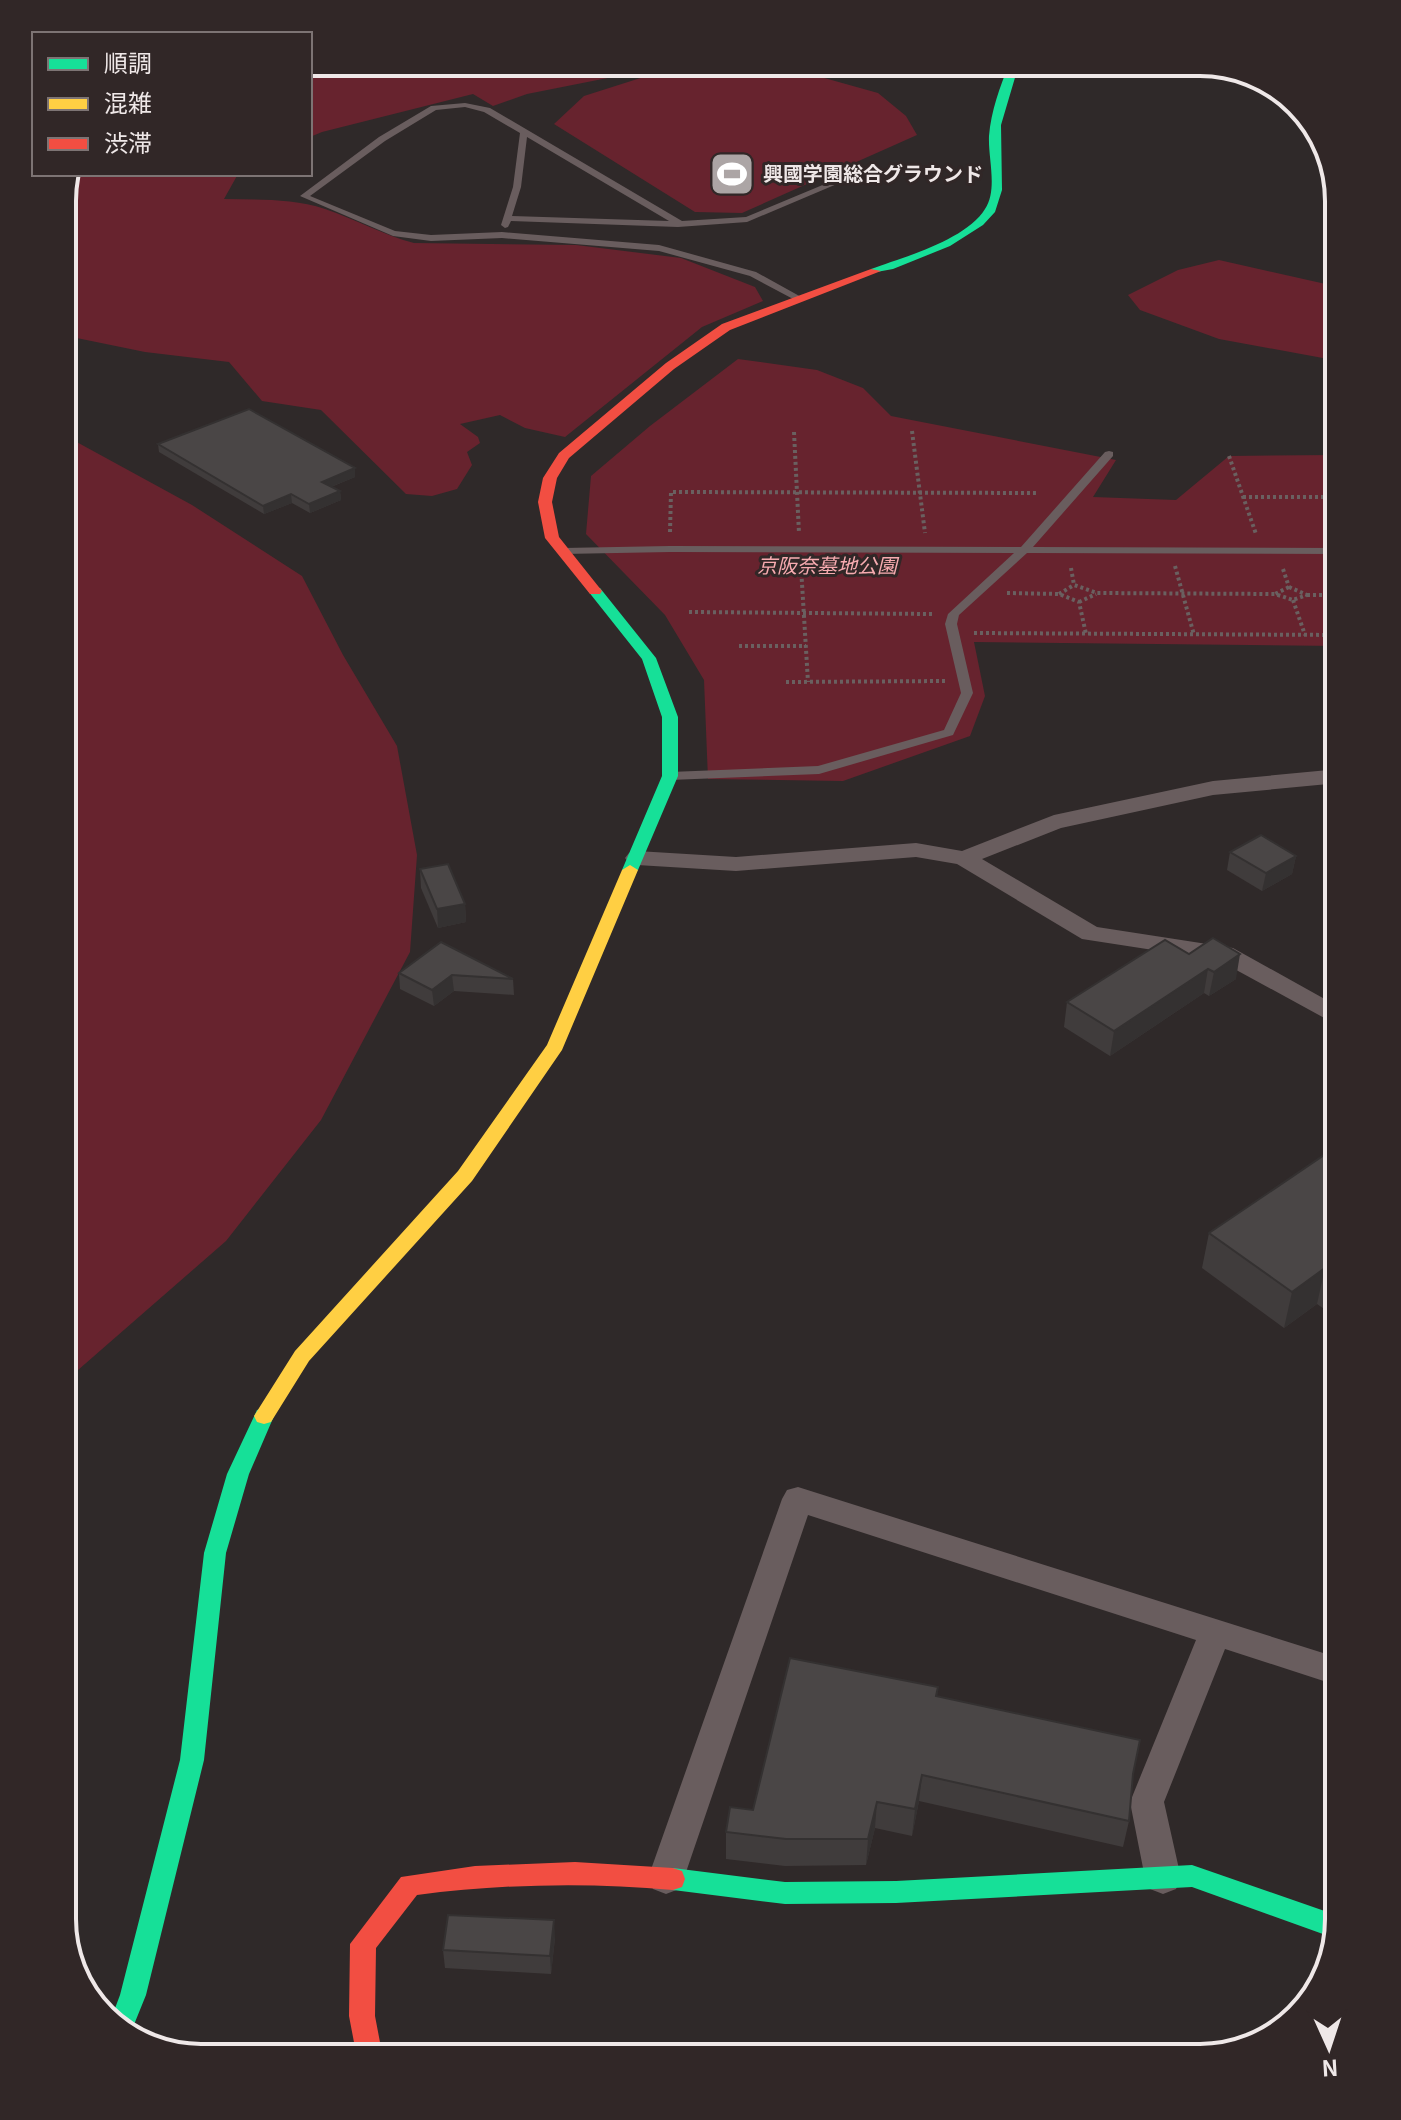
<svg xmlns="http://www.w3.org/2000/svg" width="1401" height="2120" viewBox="0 0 1401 2120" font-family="Georgia,'Noto Sans JP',serif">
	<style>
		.green { fill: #67232e }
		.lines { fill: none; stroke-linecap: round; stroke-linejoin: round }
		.path { stroke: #6a6060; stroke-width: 4; stroke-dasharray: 3 3; stroke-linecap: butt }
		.lane { fill: #695d5e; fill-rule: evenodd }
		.street { fill: #695d5e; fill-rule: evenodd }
		.fast { fill: #16e098; fill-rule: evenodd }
		.slow { fill: #ffcf43; fill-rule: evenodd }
		.jam { fill: #f24e42; fill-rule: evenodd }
		.wall { fill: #403c3c }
		.shaded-wall { fill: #343131 }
		.building { fill: #4a4646; stroke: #343131; stroke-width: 2 }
		.labels { text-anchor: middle; stroke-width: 6; stroke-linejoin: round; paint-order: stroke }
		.far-poi-label { font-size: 20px; font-weight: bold; fill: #efe8e8; stroke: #312727; text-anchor: start }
		.far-park-label { font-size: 20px; font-style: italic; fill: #f7abb0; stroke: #312727 }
		.rim { fill: none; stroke: #efe8e8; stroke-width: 4 }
	</style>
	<rect width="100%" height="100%" fill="#2f2929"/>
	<!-- green -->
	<g class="green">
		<path d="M 663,67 L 527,94 L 493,106 L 473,94 L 322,132 L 310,137 L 310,71 Z"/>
		<path d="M 714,67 L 810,74 L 878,93 L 906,116 L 917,135 L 742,213 L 695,212 L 554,124 L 584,96 L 653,74 Z"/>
		<path d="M 71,174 L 238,174 L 224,199 C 258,200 292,198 325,209 C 355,219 383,235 414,243 L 576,245 L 681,258 L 755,287 L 763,301 L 702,327 L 565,437 L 525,428 L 500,415 L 460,424 L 478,437 L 480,443 L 467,452 L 472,465 L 457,489 L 432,496 L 406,494 L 321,410 L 262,401 L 229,362 L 145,352 L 62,335 L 62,192 Z"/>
		<path d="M 1219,260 L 1339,287 L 1339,361 L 1219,339 L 1140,310 L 1128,295 L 1178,270 Z"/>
		<path d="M 738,359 L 817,370 L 863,388 L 891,416 L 1116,460 L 1093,497 L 1176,500 L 1229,456 L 1337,455 L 1339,646 L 974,642 L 985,696 L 970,736 L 843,781 L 708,779 L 704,680 L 665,615 L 586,534 L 591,476 L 650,426 Z"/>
		<path d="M 62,434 L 192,505 L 302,576 L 343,655 L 397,746 L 417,855 L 410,952 L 321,1120 L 226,1241 L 70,1377 L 62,1401 Z"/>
	</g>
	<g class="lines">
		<!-- path -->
		<g class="path">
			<path d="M 912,431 L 925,533"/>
			<path d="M 794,432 L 799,533"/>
			<path d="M 1229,456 L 1256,534"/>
			<path d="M 1243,497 L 1339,497"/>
			<path d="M 670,532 L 671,492 L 1038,493"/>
			<path d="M 1175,566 L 1194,635"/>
			<path d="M 801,567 L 808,682"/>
			<path d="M 1071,568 L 1074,585 L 1097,593 L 1275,594"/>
			<path d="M 1283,569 L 1289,587"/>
			<path d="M 1289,587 L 1307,595 L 1293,600 L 1275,594 Z"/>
			<path d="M 1007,593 L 1059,594 L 1079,602 L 1086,634"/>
			<path d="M 1059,594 L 1074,585"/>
			<path d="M 1307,595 L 1339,595"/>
			<path d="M 1293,600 L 1305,635"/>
			<path d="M 1079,602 L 1096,594"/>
			<path d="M 689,612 L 932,614"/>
			<path d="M 974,633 L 1339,635"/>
			<path d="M 739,646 L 806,646"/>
			<path d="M 786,682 L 945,681"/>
		</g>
		<!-- lane -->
		<g class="lane">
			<path d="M 465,103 L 490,108 L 682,221 L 746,217 L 837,179 L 844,181 L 747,222 L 678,227 L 511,221 L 508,227 L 505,228 L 501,225 L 513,187 L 520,133 L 484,112 L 465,107 L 436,110 L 385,141 L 310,196 L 395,231 L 431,235 L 502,232 L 659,245 L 756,272 L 803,298 L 795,300 L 750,276 L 659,251 L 502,238 L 431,241 L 393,236 L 300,196 L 379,137 L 431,106 ZM 527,137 L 669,221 L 512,216 L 521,187 Z"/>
			<path d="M 1109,451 L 1113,452 L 1113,456 L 1033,547 L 1339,548 L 1339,554 L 1027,553 L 959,615 L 957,624 L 973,693 L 953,735 L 819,774 L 670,780 L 664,776 L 670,772 L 818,766 L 944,730 L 961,693 L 945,624 L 948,614 L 1014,553 L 670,552 L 563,554 L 558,551 L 563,548 L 670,546 L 1021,547 L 1105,452 Z"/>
		</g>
		<!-- street -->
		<g class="street">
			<path d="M 1339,769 L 1339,783 L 1213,795 L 1061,828 L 982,859 L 1097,927 L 1233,948 L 1339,1007 L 1339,1026 L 1218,960 L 1082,939 L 957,864 L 916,857 L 736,871 L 637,865 L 629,863 L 625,858 L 629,853 L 637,851 L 736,857 L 916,843 L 962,851 L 1054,815 L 1213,781 Z"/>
			<path d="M 798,1487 L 1339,1658 L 1339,1686 L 1225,1649 L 1164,1802 L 1181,1878 L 1176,1889 L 1163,1894 L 1150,1889 L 1145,1878 L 1130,1802 L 1196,1640 L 808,1515 L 684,1878 L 679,1889 L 666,1894 L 653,1889 L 648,1878 L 782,1499 L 787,1490 Z"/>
		</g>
		<!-- fast -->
		<g class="fast">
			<path d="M 1009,64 L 1019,64 L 1001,125 L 1002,190 L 995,212 L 983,225 L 950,246 L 893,269 L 871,273 L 871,269 C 904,257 966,240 985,209 C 998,189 988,159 989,136 C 991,111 1000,87 1009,64 Z"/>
			<path d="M 595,587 L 600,588 L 656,658 L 678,717 L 678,776 L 638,870 L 630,875 L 622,870 L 662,776 L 662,717 L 642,659 L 588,591 Z"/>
			<path d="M 264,1408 L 271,1410 L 274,1416 L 249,1474 L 226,1553 L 204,1760 L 146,1995 L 129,2037 L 111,2019 L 120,1995 L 180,1760 L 204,1553 L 227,1474 L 257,1410 Z"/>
			<path d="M 1192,1865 L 1339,1916 L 1334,1938 L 1192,1887 L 896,1903 L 785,1904 L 673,1890 L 664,1887 L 661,1879 L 664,1871 L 673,1868 L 785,1882 L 896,1881 Z"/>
		</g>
		<!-- slow -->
		<path class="slow" d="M 630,865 L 638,870 L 562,1050 L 472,1181 L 309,1361 L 271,1422 L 264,1424 L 257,1422 L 254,1416 L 295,1351 L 458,1171 L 547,1045 L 622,870 Z"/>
		<!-- jam -->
		<g class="jam">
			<path d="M 871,269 L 881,271 L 730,330 L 674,369 L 569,458 L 557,478 L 552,502 L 559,537 L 602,591 L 600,594 L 590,594 L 545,538 L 538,502 L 543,478 L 559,453 L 666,363 L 722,324 Z"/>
			<path d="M 575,1862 L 673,1868 L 682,1871 L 685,1879 L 682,1887 L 673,1890 C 587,1882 502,1884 417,1895 L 376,1948 L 375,2016 L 383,2058 L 357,2058 L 349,2016 L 350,1944 L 401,1877 L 475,1866 Z"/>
		</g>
	</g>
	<!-- wall -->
	<g class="wall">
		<path d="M 158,444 L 355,468 L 355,477 L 331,487 L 340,491 L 341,500 L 310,513 L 292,503 L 264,514 L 159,452 Z"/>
		<path d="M 1230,852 L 1296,856 L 1292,874 L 1262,891 L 1227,870 Z"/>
		<path d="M 420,869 L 465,904 L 466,922 L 438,928 L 421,888 Z"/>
		<path d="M 1189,954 L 1236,979 L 1209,996 L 1204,993 L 1110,1056 L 1064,1027 L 1067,1002 Z"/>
		<path d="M 399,973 L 513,979 L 514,995 L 454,991 L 434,1006 L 400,989 Z"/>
		<path d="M 1339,1145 L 1339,1319 L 1317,1304 L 1284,1328 L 1202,1268 L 1209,1233 Z"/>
		<path d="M 938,1687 L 937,1696 L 1132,1778 L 1129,1821 L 1123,1847 L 919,1801 L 912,1836 L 875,1828 L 866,1865 L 785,1866 L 726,1859 L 726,1832 L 753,1810 Z"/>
		<path d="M 555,1938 L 551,1974 L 445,1968 L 443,1950 Z"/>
	</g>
	<!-- shaded-wall -->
	<g class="shaded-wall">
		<path d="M 355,468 L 355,477 L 323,490 L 322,482 Z"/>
		<path d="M 340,491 L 341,500 L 310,513 L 309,504 Z"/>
		<path d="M 291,494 L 292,503 L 264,514 L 263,506 Z"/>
		<path d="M 1296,856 L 1292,874 L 1262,891 L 1266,873 Z"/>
		<path d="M 465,904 L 466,922 L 438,928 L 437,909 Z"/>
		<path d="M 1240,954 L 1236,979 L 1209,996 L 1214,972 Z"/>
		<path d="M 1208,969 L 1204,993 L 1110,1056 L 1114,1031 Z"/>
		<path d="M 452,975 L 454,991 L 434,1006 L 432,990 Z"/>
		<path d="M 1325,1268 L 1317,1304 L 1284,1328 L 1292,1292 Z"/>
		<path d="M 922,1775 L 919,1801 L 912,1836 L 915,1809 Z"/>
		<path d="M 877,1802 L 875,1828 L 866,1865 L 868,1839 Z"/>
		<path d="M 554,1920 L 555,1938 L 551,1974 L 550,1956 Z"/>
	</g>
	<!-- building -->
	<g class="building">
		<path d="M 249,409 L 355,468 L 322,482 L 340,491 L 309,504 L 291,494 L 263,506 L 158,444 Z"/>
		<path d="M 1261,835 L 1296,856 L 1266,873 L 1230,852 Z"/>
		<path d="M 448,864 L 465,904 L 437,909 L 420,869 Z"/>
		<path d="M 1213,938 L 1240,954 L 1214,972 L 1208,969 L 1114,1031 L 1067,1002 L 1165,940 L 1189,954 Z"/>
		<path d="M 441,942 L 513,979 L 452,975 L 432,990 L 399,973 Z"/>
		<path d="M 1339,1145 L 1339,1277 L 1325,1268 L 1292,1292 L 1209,1233 Z"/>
		<path d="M 790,1658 L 938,1687 L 936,1696 L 1140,1740 L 1133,1774 L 1129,1821 L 922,1775 L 915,1809 L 877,1802 L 868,1839 L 786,1839 L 726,1832 L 730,1807 L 753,1810 Z"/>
		<path d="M 448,1915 L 554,1920 L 550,1956 L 443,1950 Z"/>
	</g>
	<!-- icons -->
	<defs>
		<g id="stadium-square" transform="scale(2.3)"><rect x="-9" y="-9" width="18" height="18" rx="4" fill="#aca5a5" stroke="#312727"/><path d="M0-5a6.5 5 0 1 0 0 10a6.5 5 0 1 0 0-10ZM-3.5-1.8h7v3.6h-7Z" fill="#fff"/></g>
	</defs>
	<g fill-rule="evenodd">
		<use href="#stadium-square" x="732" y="174"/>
	</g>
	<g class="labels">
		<!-- far-poi labels -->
		<g class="far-poi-label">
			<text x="763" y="181">興國学園総合グラウンド</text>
		</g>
		<!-- far-park labels -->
		<g class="far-park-label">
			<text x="827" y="573">京阪奈墓地公園</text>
		</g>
	</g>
	<!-- crop -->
	<path d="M0 0H1401V2120H0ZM201 76H1200A125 125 0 0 1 1325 201V1919A125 125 0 0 1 1200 2044H201A125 125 0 0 1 76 1919V201A125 125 0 0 1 201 76Z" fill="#312727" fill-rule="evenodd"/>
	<path class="rim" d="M201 76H1200A125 125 0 0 1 1325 201V1919A125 125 0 0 1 1200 2044H201A125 125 0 0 1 76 1919V201A125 125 0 0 1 201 76Z"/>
	<!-- legend -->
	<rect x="32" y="32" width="280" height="144" fill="#312727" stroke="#7d7474" stroke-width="2"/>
	<rect x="48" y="58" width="40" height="12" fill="#16e098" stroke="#7d7474" stroke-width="2"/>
	<text x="104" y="72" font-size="24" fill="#efe8e8">順調</text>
	<rect x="48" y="98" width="40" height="12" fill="#ffcf43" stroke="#7d7474" stroke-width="2"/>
	<text x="104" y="112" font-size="24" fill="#efe8e8">混雑</text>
	<rect x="48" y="138" width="40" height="12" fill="#f24e42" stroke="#7d7474" stroke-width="2"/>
	<text x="104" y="152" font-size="24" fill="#efe8e8">渋滞</text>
	<!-- north arrow -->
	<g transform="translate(1329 2048) rotate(177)" stroke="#312727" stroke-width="6" paint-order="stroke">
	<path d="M0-6L14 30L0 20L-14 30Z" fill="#efe8e8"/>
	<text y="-12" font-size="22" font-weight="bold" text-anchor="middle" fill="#efe8e8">N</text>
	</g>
</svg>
